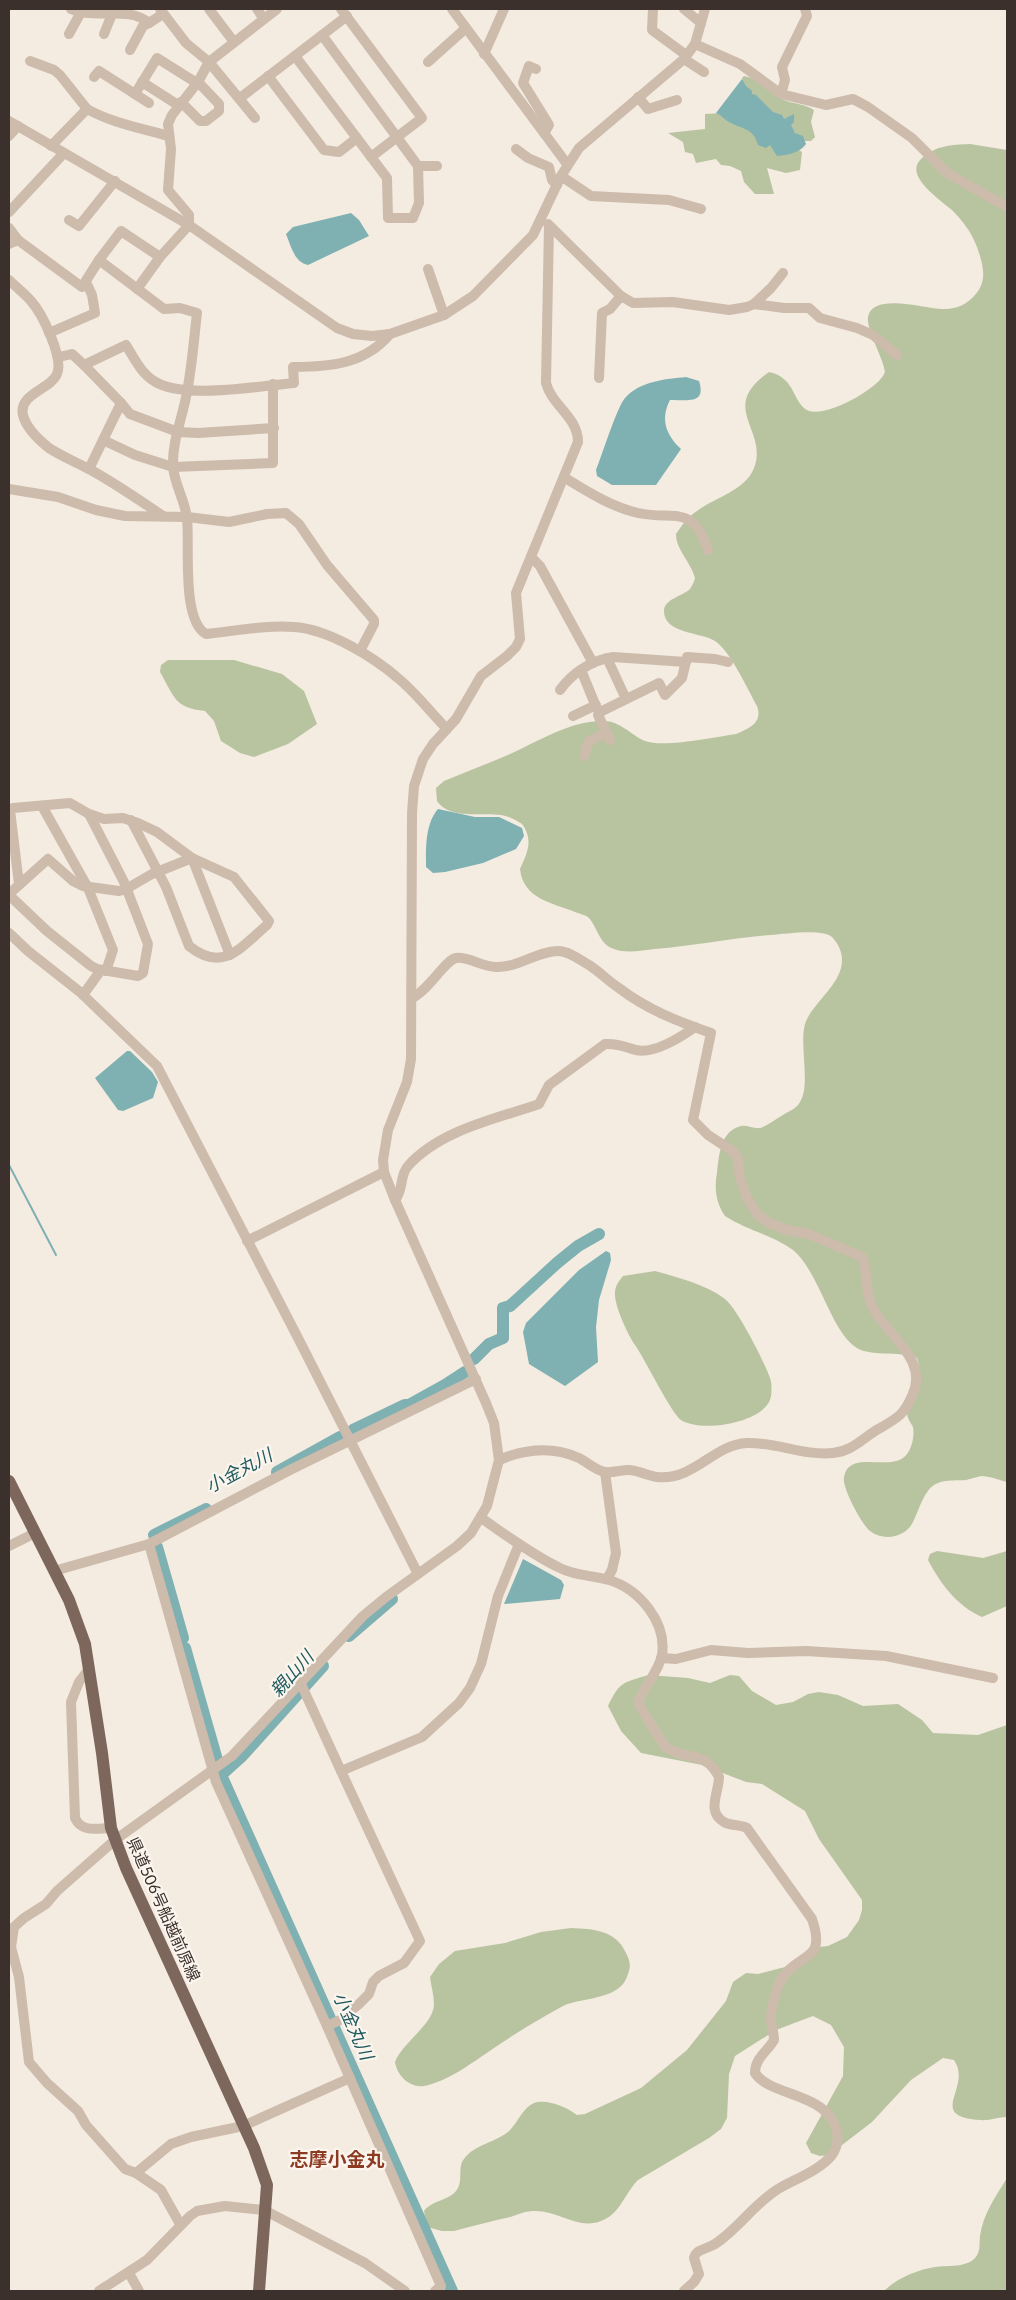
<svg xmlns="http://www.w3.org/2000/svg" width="1016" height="2300" viewBox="0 0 1016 2300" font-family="Lato,'Noto Sans JP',sans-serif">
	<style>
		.green { fill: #b8c4a0 }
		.water { fill: #7fb0b2 }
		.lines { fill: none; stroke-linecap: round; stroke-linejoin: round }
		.stream { stroke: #7fb0b2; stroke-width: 2 }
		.river { stroke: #7fb0b2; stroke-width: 12 }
		.minor { stroke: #cdbbac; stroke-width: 10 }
		.major { stroke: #7d675c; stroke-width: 12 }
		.labels { text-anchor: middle; stroke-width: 4.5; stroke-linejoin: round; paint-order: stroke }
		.street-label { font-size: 16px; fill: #3b302b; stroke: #fbf5ee }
		.water-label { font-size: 18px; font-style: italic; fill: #1f5a5e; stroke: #fbf5ee }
		.quarter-label { font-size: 19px; font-weight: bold; fill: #8c3b22; stroke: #fbf5ee }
	</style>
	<rect width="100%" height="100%" fill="#f4ebe1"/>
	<!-- green -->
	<g class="green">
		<path d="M 744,76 C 761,79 769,94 784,100 C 794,104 805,104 814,110 L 811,122 L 815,137 L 811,141 L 802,141 C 796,134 790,126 783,120 C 771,110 743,96 742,78 Z"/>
		<path d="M 723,113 L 796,148 L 802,152 L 800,170 L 786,173 L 767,168 L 774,194 L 755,194 L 744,182 L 741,171 L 730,166 L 721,165 L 716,159 L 696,163 L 693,154 L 685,152 L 683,142 L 668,133 L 705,129 L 705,114 Z"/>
		<path d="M 970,144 L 1007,150 L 1007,1482 C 999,1480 989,1476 981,1476 C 976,1477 971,1479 966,1480 C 953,1481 937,1478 928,1491 C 921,1500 918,1512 913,1522 C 906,1537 884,1542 870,1531 C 862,1525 842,1488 844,1478 C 848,1450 885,1470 903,1458 C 911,1453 915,1437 913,1427 C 911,1423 907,1418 907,1413 C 907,1394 924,1378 917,1358 C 899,1350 869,1358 854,1346 C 829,1326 819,1272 793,1250 C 773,1235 746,1230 725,1216 C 716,1203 714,1188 717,1173 C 719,1156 720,1131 741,1126 C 747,1125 754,1129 760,1128 C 767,1126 776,1119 783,1115 C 789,1111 796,1109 800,1102 C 811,1085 799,1045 805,1024 C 813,998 862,973 833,938 C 825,928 785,934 771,935 C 732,938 694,946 655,949 C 643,950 627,954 614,949 C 600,945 598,929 589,918 C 586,915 580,914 575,912 C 553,903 523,899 520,869 C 527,854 534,840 522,824 C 516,820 509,816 501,815 C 481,812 450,820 437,801 L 436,788 L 444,781 C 465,772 487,764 508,755 C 537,742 571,720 604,721 C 620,721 631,735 645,741 C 664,748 715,737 736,734 C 750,728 763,722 757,706 C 747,688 731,652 715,641 C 701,632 664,634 664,611 C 664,599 683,596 690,589 C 692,586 694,582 695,578 C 691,562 676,550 676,534 C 682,525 688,517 697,511 C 714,498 746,490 754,468 C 769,430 717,408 769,372 C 797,378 792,404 809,411 C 827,417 879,389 885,372 C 883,357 866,329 868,317 C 873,291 928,310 945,309 C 957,309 967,304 975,295 C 981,288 984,280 983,271 C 982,258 975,239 967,228 C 963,222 958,216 953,211 C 942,201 903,176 921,159 C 936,145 951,145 970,144 Z"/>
		<path d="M 168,660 L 234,660 L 282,674 L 304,691 L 317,724 L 288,744 L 254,757 L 240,753 L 221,741 L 214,721 L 205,711 C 174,708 174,696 160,672 L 161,665 Z"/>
		<path d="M 655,1271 C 679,1278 705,1284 725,1299 C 737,1308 765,1363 770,1378 C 772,1383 772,1395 770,1400 C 761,1423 701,1433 681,1420 C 671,1413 645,1359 635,1345 C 628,1335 614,1305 615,1293 C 615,1286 619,1281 623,1276 Z"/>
		<path d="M 937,1551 L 983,1558 L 1007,1551 L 1007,1606 L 982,1617 C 957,1606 940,1583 928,1560 L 930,1554 Z"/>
		<path d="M 648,1675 L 688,1678 L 710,1683 L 730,1675 L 739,1676 L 752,1691 L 776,1705 L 793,1702 L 808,1694 L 819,1692 L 838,1695 L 863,1706 L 898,1704 L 922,1720 L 933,1733 L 978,1735 L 1007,1725 L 1007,2117 C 998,2117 989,2121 980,2120 C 925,2116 973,2088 954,2060 L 943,2058 L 911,2080 L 872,2122 L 829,2155 L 820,2156 L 811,2153 L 806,2143 L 843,2076 L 844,2047 L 831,2025 L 813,2016 L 776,2030 L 735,2056 L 729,2074 L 727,2118 L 721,2129 L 709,2138 L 638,2180 C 626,2192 621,2210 607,2218 C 581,2234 559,2209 533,2211 C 525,2211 517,2215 510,2217 C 491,2221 473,2226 454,2231 L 442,2231 L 427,2227 L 424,2211 C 432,2200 448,2201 456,2191 C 464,2182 457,2167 464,2159 C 475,2144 495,2143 509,2131 C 518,2123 524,2104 538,2102 C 550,2100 568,2108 577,2115 L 585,2114 L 641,2088 L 687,2050 L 726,2001 L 733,1982 L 746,1973 L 758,1974 L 785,1967 L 819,1947 L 828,1946 L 847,1937 L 859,1920 L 862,1910 L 862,1900 L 819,1839 L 805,1811 L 762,1784 L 746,1782 L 702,1765 L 641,1753 L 621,1731 L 608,1706 C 620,1681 623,1683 648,1675 Z"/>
		<path d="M 571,1928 C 593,1929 616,1930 626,1953 C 629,1959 631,1964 629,1971 C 627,1977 625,1983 620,1987 C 605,2000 580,1998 563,2006 C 539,2019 516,2033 494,2048 C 473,2062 449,2081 424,2086 C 409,2088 397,2075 395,2062 C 402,2043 434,2024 434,2004 C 434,1995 431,1986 430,1977 L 439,1964 L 455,1951 L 505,1943 L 541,1932 Z"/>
		<path d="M 1007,2178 L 1007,2291 L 884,2291 C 897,2278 917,2270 935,2267 C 948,2265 966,2268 975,2258 C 981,2251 979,2245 980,2236 C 983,2214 996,2196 1007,2178 Z"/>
	</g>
	<!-- water -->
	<g class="water">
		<path d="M 742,79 L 746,86 L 752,91 L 752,94 L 756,95 L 773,112 L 782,115 L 784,119 L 794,114 L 794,122 L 791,125 L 795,133 L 803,136 L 806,144 C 800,153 787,155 777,156 L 770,145 L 766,148 L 758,145 C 754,129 743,129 731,123 C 724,120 722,115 716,113 Z"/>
		<path d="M 351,213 L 359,220 L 369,236 L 308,265 C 294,262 291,246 286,234 L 293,227 Z"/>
		<path d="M 686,377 L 699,381 C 707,406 685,399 670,400 C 660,419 666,435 681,449 L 656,485 L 612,485 L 597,476 L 596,470 C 602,455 617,407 625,398 C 640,381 666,379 686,377 Z"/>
		<path d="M 438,809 L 475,817 L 499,817 L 522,828 L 524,836 L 516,849 L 483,863 L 445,872 L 433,873 L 426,867 C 426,848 425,824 438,809 Z"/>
		<path d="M 127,1051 L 130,1051 L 152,1072 L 158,1082 L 153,1098 L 123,1111 L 118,1110 L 95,1078 Z"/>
		<path d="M 606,1251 L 610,1253 L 611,1260 L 599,1300 L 596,1327 L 598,1362 L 565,1386 L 529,1364 L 523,1332 L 526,1323 L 579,1270 Z"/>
		<path d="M 523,1559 L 561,1580 L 564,1585 L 560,1599 L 504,1604 Z"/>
	</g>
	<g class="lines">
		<!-- stream -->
		<path class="stream" d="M 9,1165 L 56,1255"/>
		<!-- river -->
		<g class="river">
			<path d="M 474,1359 L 489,1344 L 503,1338 L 503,1308 L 510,1306 L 557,1263 L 578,1246 L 599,1234"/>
			<path d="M 353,1430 L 405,1405 L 409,1405 L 445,1385 L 465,1372"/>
			<path d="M 277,1472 L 340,1437"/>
			<path d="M 154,1535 L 206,1509"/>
			<path d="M 157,1547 L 183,1638"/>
			<path d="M 349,1636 L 392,1599"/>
			<path d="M 185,1648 L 217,1760"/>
			<path d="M 323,1666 L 242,1756 L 221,1775 L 452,2291"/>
		</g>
		<!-- minor -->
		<g class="minor">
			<path d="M 71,9 C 98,20 128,5 149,23 L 163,14"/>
			<path d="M 160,9 L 186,43 L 209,62 L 255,118"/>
			<path d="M 209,9 L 234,42"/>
			<path d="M 257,9 L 264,19"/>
			<path d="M 277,9 L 209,62 L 198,82 L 172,115 L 168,124 L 171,149 L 168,190 L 189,215 L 189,225 L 160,257 L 121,231 L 99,260 L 164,309 L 180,308 L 197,313 C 194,339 192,366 187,392 C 183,416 172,441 173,466 C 174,484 185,500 187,518 C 190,544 181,620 206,634 C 235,631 264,625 294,627 C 328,629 374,657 399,679 C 417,694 431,713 447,729"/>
			<path d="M 341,9 L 422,118 L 371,157"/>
			<path d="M 452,9 L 567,164"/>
			<path d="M 653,9 L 652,30 L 686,55"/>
			<path d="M 684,9 L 701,23"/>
			<path d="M 69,34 L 81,12"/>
			<path d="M 104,34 L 112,14"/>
			<path d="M 695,44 L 740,64 L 781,94 L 826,105 L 853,99 L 868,107 L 912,138 L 947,173 L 1007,207"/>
			<path d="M 130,50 L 143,26 L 149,23"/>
			<path d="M 484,54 L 504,9"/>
			<path d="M 295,56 L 387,178 L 388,218 L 413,218 L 419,203 L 418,166 L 322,35"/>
			<path d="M 684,59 L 704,72"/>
			<path d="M 30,61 L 54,70 L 60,75 L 87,109"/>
			<path d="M 428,62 L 466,28"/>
			<path d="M 536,69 L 529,66 L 523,83 L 549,125 L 544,133"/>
			<path d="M 268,76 L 324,150 L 339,152 L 357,138"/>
			<path d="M 94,77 L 99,71 L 149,103"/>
			<path d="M 142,82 L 178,105"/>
			<path d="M 135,94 L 157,58 L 192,80 L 198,82 L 219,104 L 219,111 L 206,121 L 200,121 L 181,102"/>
			<path d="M 781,94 L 785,80 L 782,67 L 807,16 L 805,9"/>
			<path d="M 638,97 L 648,109 L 677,100"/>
			<path d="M 240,98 L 347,16"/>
			<path d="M 9,121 L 189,225 L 337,328 L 353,334 L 372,336 L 390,334 L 444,315 L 473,296 L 533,235 L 561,176 L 579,148 L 684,59 L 695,44 L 705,9"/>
			<path d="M 9,136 L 18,126"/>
			<path d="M 51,146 L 87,109 C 112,123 141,128 168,136"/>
			<path d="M 516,149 L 528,158 L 549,167 L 552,180 L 557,185"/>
			<path d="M 418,166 L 437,166"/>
			<path d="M 561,176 L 591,196 L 669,200 L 701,209"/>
			<path d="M 9,212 L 64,153"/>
			<path d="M 69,220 L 79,226 L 115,181"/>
			<path d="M 548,224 L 621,296 L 633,303 L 673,302 L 729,310 L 747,307 L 754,304 L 771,288 L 783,273"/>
			<path d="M 9,228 L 18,240"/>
			<path d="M 9,244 L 18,240 L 82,287 L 99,260"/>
			<path d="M 428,269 L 444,315"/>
			<path d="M 9,280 C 16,287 24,293 31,301 C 42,313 64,358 57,374 C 51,389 18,394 23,415 C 26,428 39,440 49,448 C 61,456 76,462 89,469 C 115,483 139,500 163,516"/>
			<path d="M 137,289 L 160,257"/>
			<path d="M 754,304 L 784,308 L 809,308 L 820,318 L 857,328 L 873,335 L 897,355"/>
			<path d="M 49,333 L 95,313 L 92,295 L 86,282"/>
			<path d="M 59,357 L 72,354 L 84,365"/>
			<path d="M 599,378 L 602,313 L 610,309 L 621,296"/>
			<path d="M 121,403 L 130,414 L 178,432 L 198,433 L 274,428"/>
			<path d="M 103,440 L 135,455 L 173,467 L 273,463 L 273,384"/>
			<path d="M 89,469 L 121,403 L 84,365 L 126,345 C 134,358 141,373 154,381 C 183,400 258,386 294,383 L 293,367 C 330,367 365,364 390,334"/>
			<path d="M 565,478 C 588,492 612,507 638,513 C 675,521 692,503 708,550"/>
			<path d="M 9,489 L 58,497 L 96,510 L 125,516 L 187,517 L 229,522 L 267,514 L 286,513 L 299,524 L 327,565 L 374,620 L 374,624 L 360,651"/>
			<path d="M 531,557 L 540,566 L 593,663"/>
			<path d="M 607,658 L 626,699"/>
			<path d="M 581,670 L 597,709 L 600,712 L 659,683 L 665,695 L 682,678 L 687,657 L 715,659 L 728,662"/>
			<path d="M 560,690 C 572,673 592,660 613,657 L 686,662"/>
			<path d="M 600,712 L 598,715 L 610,740"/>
			<path d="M 573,716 L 596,705"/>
			<path d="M 584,756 L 589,741 L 606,733"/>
			<path d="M 42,806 L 88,888 L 113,950 L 106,971"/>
			<path d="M 192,858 L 230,955"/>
			<path d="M 19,884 L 10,810 L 13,808 L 70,803 L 89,814 L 104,819 L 123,818 L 138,823 L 157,832 L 192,858 L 234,877 L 269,921 L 267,925 C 240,948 223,973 189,946 L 166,887 L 131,820"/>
			<path d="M 9,894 L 48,859 L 73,881 L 83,886 L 119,891 L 126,889 L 152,874 L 192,858"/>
			<path d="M 9,895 L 47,931 L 91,966 L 97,969 L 138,976 L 143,973 L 148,944 L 124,882 L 89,814"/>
			<path d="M 9,933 L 28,951 L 80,992 L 157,1066 L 297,1336 L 418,1574"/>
			<path d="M 83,995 L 101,970"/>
			<path d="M 412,998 C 429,990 445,960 456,958 C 468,956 482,967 496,967 C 518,968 537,951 558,951 C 569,951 580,960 589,965 C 600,972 608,981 619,988 C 646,1009 679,1022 711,1033 L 693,1120 L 708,1135 L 734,1152 L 738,1159 L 740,1178 L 747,1198 L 757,1214 L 769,1223 L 787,1230 L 809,1234 L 862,1257 C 868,1270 865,1287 870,1301 C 881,1333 931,1357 912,1396 C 904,1414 899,1417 882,1427 C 864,1436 854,1451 833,1453 C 803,1456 776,1442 747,1443 C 714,1444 694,1481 657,1477 C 648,1476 638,1470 628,1470 C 621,1470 613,1473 605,1472 C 596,1471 587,1462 579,1458 C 552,1446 525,1449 499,1460"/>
			<path d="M 395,1200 C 404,1190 399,1176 408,1166 C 440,1130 496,1119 539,1104 L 549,1085 L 605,1044 C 618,1043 625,1047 636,1050 C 654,1054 681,1037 695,1027"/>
			<path d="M 247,1241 L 384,1172"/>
			<path d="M 605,1472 L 616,1553 L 612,1570 L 607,1579"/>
			<path d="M 481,1518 C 506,1535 531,1554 558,1567 C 574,1576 592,1575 609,1580 C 639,1589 667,1622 662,1655 C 659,1671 644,1687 638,1702 C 641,1709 663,1745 667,1748 C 688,1761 705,1750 719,1777 C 719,1792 706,1812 724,1822 C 730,1826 739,1824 747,1828 L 812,1919 C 827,1963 799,1952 783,1977 C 777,1985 770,2011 771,2021 C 772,2028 774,2033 774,2040 C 767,2052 755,2058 755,2073 C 769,2095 820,2093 834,2123 C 839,2133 839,2145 832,2155 C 819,2171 795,2179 778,2189 C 754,2204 738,2229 715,2244 C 707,2249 696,2249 694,2258 L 699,2274 L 694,2282 L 684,2291"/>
			<path d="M 149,1544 L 216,1782 L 327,2026 L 441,2286 L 435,2291"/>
			<path d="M 9,1546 L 35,1533"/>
			<path d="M 54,1571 L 149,1544 L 292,1469 L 476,1379"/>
			<path d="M 661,1658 L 676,1659 L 711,1650 L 748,1653 L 806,1651 L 886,1656 L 993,1678"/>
			<path d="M 89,1669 L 79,1682 L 71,1702 L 75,1818 C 82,1833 97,1828 111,1828"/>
			<path d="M 301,1684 L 341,1771"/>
			<path d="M 327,2026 L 340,2020 L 359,2004 L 369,1994 L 373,1982 L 379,1976 L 404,1963 L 420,1941 L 341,1771 L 422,1737 L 459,1703 L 470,1688 L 481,1664 L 498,1596 L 519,1544"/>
			<path d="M 136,2173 L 171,2144 L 191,2137 L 243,2126 L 350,2078"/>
			<path d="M 180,2224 L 161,2190 L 136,2173 L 125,2169 L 86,2125 L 78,2111 L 47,2083 L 29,2062 L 19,1977 L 11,1947 L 14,1927 L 24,1918 L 46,1904 L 57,1891 L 115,1840 L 232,1756 L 363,1616 L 386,1597 L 457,1546 L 471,1533 L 487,1506 L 499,1460 L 494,1423 L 486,1403 L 395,1200 L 384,1172 L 383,1160 L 388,1130 L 407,1082 L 411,1059 L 412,813 L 414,786 L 423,759 L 433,744 L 456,719 L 481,676 L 507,656 L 516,647 L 520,639 L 516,593 L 578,442 C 578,417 552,406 546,383 L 549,226"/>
			<path d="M 129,2273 L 139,2291"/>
			<path d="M 99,2291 L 147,2260 L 190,2216 L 197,2211 L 225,2206 L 264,2210 L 365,2263 L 405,2291"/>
		</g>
		<!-- major -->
		<path class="major" d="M 9,1481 L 69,1600 L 85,1644 L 102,1753 L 111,1828 L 126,1868 L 254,2148 L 267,2185 L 259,2291"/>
	</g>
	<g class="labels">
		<!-- street labels -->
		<g class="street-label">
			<text transform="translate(164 1909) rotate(66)" y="6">県道506号船越前原線</text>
		</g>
		<!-- water labels -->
		<g class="water-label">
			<text transform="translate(239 1471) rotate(-28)" y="6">小金丸川</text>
			<text transform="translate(292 1674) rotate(-48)" y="6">親山川</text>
			<text transform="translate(353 2026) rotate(66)" y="6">小金丸川</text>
		</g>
		<!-- quarter labels -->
		<g class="quarter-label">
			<text x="337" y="2166">志摩小金丸</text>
		</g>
	</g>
	<!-- border -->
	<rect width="1016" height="2300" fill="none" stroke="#3b302b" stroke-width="20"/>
</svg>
